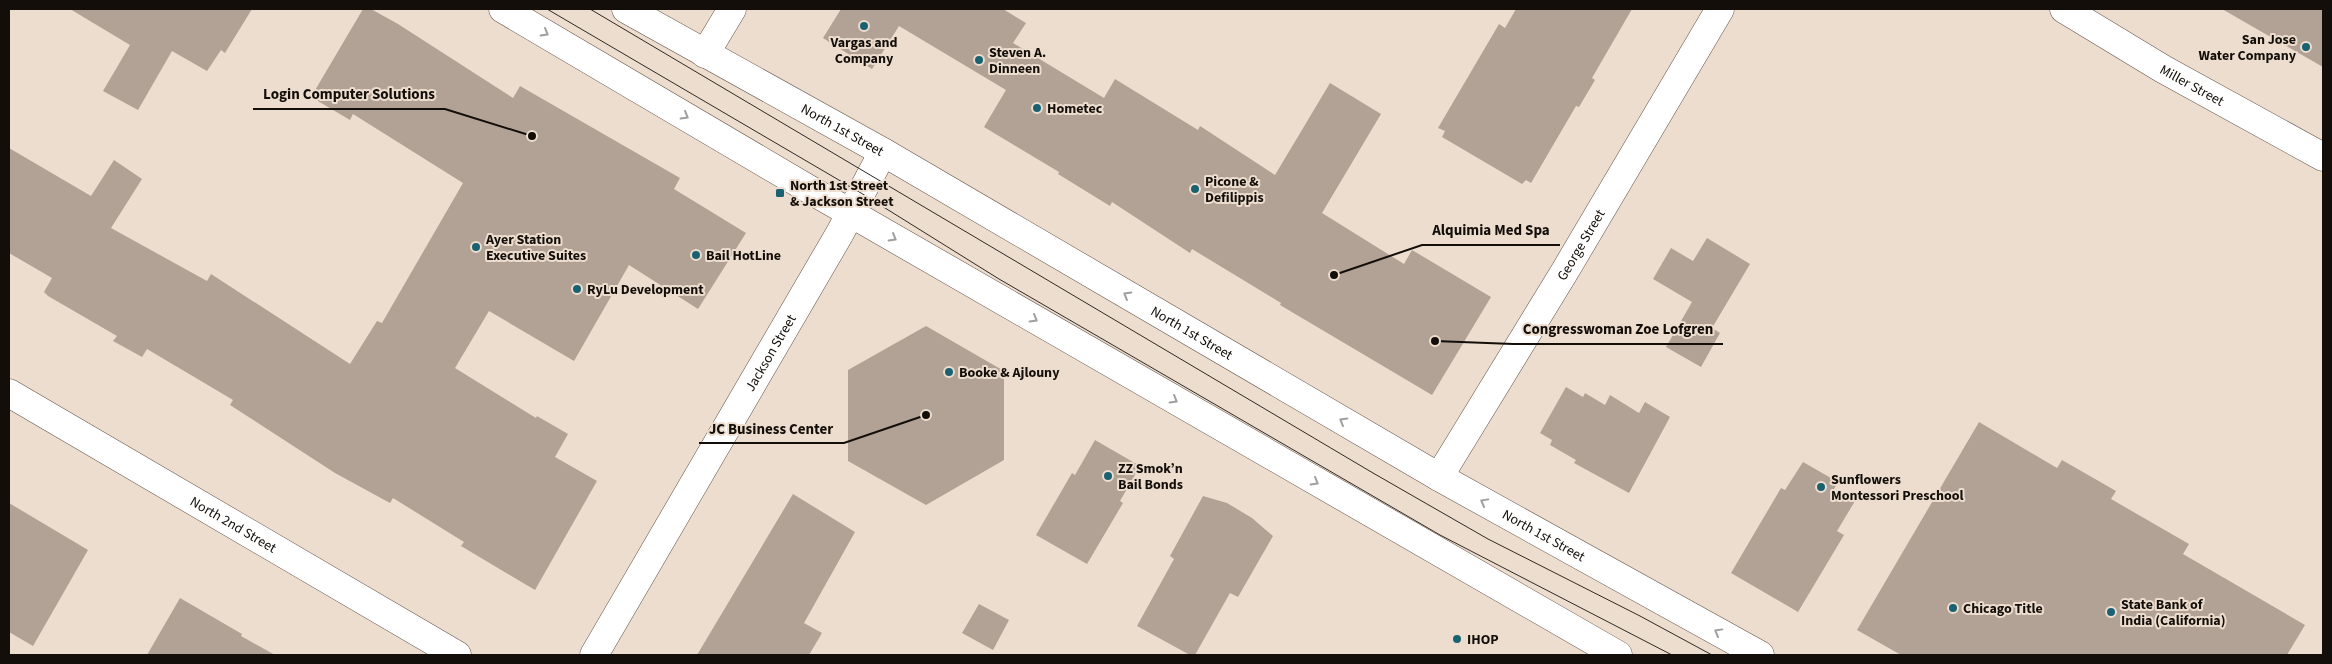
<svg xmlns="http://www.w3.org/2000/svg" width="2332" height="664" viewBox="0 0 2332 664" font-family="'Source Sans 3',sans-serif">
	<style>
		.building { fill: #b1a295 }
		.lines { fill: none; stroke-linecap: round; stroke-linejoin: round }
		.minor-casing { stroke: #625549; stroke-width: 29 }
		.major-casing { stroke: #625549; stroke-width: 29 }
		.minor { stroke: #fff; stroke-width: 28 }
		.major { stroke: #fff; stroke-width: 28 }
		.tram { stroke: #302923; stroke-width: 1 }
		.oneway { stroke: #a19f9d }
		.poi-dot { fill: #1a6171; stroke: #edddcf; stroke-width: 2 }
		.labels { text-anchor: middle; stroke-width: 4; stroke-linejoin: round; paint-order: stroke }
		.poi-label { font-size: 14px; font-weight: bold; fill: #130e09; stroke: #edddcf; text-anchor: start }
		.street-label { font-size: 14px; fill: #130e09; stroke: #edddcf }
		.leader { fill: none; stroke: #130e09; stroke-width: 2 }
		.callout-dot { fill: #130e09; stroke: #edddcf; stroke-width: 2 }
		.callout-label { font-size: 15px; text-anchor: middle; font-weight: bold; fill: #130e09; stroke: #edddcf; stroke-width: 4; stroke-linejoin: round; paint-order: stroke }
	</style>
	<rect width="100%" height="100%" fill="#edddcf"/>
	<!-- building -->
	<g class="building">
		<path d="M 70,9 L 252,9 L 225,53 L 221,50 L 207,71 L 172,51 L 138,110 L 103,91 L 130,45 Z"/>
		<path d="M 363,9 L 371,9 L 398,24 L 513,98 L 520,86 L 680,178 L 674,189 L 746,233 L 698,309 L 629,265 L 574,361 L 489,311 L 455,368 L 536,418 L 537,416 L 568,434 L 555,457 L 597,481 L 535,590 L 461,546 L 464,542 L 393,498 L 390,503 L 335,473 L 230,405 L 233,400 L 147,349 L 142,357 L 113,341 L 117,336 L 48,296 L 44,292 L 52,278 L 9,253 L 9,148 L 91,196 L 114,160 L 142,179 L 111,228 L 207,281 L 211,274 L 350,364 L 377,321 L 382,323 L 463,183 L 353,114 L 350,120 L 311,97 Z"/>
		<path d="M 841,9 L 1003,9 L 1026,23 L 1013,43 L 1104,98 L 1115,79 L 1198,130 L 1200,126 L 1275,175 L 1330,83 L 1381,114 L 1322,213 L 1404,264 L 1412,250 L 1491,297 L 1432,395 L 1280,305 L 1281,303 L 1192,249 L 1190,253 L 1112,202 L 1110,206 L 1058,174 L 1059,172 L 984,127 L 1006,90 L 899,26 L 872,69 L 823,38 Z"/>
		<path d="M 1516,9 L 1632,9 L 1592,78 L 1595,80 L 1579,107 L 1576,106 L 1531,183 L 1526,180 L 1522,184 L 1442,137 L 1445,131 L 1438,128 L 1499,24 L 1505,28 Z"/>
		<path d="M 2222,9 L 2323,9 L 2323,67 Z"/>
		<path d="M 1707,238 L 1750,264 L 1712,328 L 1720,333 L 1701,367 L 1666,347 L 1692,302 L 1653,279 L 1671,248 L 1693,261 Z"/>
		<path d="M 926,326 L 1004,371 L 1004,460 L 926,505 L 848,461 L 848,370 Z"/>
		<path d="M 1566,387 L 1583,397 L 1585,393 L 1605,405 L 1610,395 L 1639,413 L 1645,402 L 1670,417 L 1629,493 L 1574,463 L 1576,460 L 1550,445 L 1552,440 L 1540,433 Z"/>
		<path d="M 1979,422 L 2057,468 L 2062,460 L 2116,491 L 2111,499 L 2189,544 L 2183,554 L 2305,625 L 2287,655 L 1901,655 L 1857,630 Z"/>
		<path d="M 1095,440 L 1140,466 L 1120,501 L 1123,503 L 1087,564 L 1036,535 L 1072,473 L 1075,475 Z"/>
		<path d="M 1803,462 L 1838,482 L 1834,489 L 1855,501 L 1837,531 L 1844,535 L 1798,612 L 1731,573 L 1781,488 L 1785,490 Z"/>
		<path d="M 793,494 L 855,532 L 804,623 L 822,633 L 809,655 L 697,655 Z"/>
		<path d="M 1203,496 L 1227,503 L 1252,518 L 1273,536 L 1238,597 L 1230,593 L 1195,655 L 1190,655 L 1137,626 L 1174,559 L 1170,556 Z"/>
		<path d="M 9,503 L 88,550 L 33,646 L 9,632 Z"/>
		<path d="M 180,598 L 242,634 L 241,636 L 275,655 L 147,655 Z"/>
		<path d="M 979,604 L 1009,620 L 993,650 L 962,633 Z"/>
	</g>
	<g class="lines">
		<!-- minor casing -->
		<g class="minor-casing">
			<g id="minor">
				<path id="s1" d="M 2064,9 L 2163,69 L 2323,157"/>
				<path d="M 705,54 L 732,9"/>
				<path id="s2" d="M 9,393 L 457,655"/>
				<path id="s3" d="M 1439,477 L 1565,271 L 1720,9"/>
				<path id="s4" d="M 594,655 L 840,233 L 883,152"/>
			</g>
		</g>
		<!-- major casing -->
		<g class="major-casing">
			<g id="major">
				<path d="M 503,9 L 807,188 L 1618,655"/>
				<path id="s5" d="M 626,9 L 883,152 L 1439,477 L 1760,655"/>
			</g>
		</g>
		<!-- minor -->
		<use href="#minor" class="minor"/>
		<!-- major -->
		<use href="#major" class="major"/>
		<!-- tram -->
		<g class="tram">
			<path d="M 547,9 L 861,193 L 999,279 L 1440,535 L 1672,655"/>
			<path d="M 590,9 L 1373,473 L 1488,539 L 1640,616 L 1712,655"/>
		</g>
	</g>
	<!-- one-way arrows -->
	<defs><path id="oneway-chevron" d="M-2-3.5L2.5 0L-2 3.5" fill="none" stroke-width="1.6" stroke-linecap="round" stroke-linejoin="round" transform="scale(1.25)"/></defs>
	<g class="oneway">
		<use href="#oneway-chevron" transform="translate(545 33) rotate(30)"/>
		<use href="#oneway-chevron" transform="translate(685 116) rotate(30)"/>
		<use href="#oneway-chevron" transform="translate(893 238) rotate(30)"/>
		<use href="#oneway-chevron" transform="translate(1127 295) rotate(-150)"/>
		<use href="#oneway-chevron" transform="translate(1034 319) rotate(30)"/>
		<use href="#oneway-chevron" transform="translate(1174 400) rotate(30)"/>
		<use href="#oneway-chevron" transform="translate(1343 421) rotate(-150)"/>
		<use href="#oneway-chevron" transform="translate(1315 482) rotate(30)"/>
		<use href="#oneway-chevron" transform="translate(1484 502) rotate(-151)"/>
		<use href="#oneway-chevron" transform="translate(1718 632) rotate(-151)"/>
	</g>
	<!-- markers -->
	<g class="poi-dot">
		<circle cx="864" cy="26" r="5"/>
		<circle cx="2306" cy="47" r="5"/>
		<circle cx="979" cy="60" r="5"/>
		<circle cx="1037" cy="108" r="5"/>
		<circle cx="1195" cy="189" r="5"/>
		<rect x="775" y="188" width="10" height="10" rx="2.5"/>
		<circle cx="476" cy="247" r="5"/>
		<circle cx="696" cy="255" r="5"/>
		<circle cx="577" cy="289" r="5"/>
		<circle cx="949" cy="372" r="5"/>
		<circle cx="1108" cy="476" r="5"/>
		<circle cx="1821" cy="487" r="5"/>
		<circle cx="1953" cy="608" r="5"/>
		<circle cx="2111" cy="612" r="5"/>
		<circle cx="1457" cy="639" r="5"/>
	</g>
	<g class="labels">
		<!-- poi labels -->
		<g class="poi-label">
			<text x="2296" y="44" text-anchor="end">San Jose<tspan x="2296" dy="16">Water Company</tspan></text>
			<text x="864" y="47" text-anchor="middle">Vargas and<tspan x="864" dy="16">Company</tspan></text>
			<text x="989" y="57">Steven A.<tspan x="989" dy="16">Dinneen</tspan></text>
			<text x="1047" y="113">Hometec</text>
			<text x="1205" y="186">Picone &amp;<tspan x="1205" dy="16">Defilippis</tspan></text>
			<text x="790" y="190">North 1st Street<tspan x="790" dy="16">&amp; Jackson Street</tspan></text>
			<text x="486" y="244">Ayer Station<tspan x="486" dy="16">Executive Suites</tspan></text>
			<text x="706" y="260">Bail HotLine</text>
			<text x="587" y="294">RyLu Development</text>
			<text x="959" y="377">Booke &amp; Ajlouny</text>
			<text x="1118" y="473">ZZ Smok’n<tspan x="1118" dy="16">Bail Bonds</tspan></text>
			<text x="1831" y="484">Sunflowers<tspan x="1831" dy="16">Montessori Preschool</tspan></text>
			<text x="2121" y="609">State Bank of<tspan x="2121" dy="16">India (California)</tspan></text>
			<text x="1963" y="613">Chicago Title</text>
			<text x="1467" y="644">IHOP</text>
		</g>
		<!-- street labels -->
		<g class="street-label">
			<text dy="5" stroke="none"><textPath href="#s1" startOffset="149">Miller Street</textPath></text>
			<text dy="5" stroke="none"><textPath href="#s5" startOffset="248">North 1st Street</textPath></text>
			<text dy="5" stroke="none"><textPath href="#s3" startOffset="272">George Street</textPath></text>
			<text dy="5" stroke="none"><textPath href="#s5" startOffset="652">North 1st Street</textPath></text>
			<text dy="5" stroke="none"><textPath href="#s4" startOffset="350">Jackson Street</textPath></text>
			<text dy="5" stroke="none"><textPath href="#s2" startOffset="260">North 2nd Street</textPath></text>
			<text dy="5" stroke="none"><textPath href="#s5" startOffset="1058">North 1st Street</textPath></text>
		</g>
	</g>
	<!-- callouts -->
	<path class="leader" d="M532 136L445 109H253M1334 275L1422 245H1560M1435 341L1513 344H1723M926 415L844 443H699"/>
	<g class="callout-dot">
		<circle cx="532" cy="136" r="5"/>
		<circle cx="1334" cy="275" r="5"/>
		<circle cx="1435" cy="341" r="5"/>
		<circle cx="926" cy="415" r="5"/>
	</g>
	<g class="callout-label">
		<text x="349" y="99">Login Computer Solutions</text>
		<text x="1491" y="235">Alquimia Med Spa</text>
		<text x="1618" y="334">Congresswoman Zoe Lofgren</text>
		<text x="771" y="434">JC Business Center</text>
	</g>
	<!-- border -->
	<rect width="2332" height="664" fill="none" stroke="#130e09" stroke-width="20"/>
</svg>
